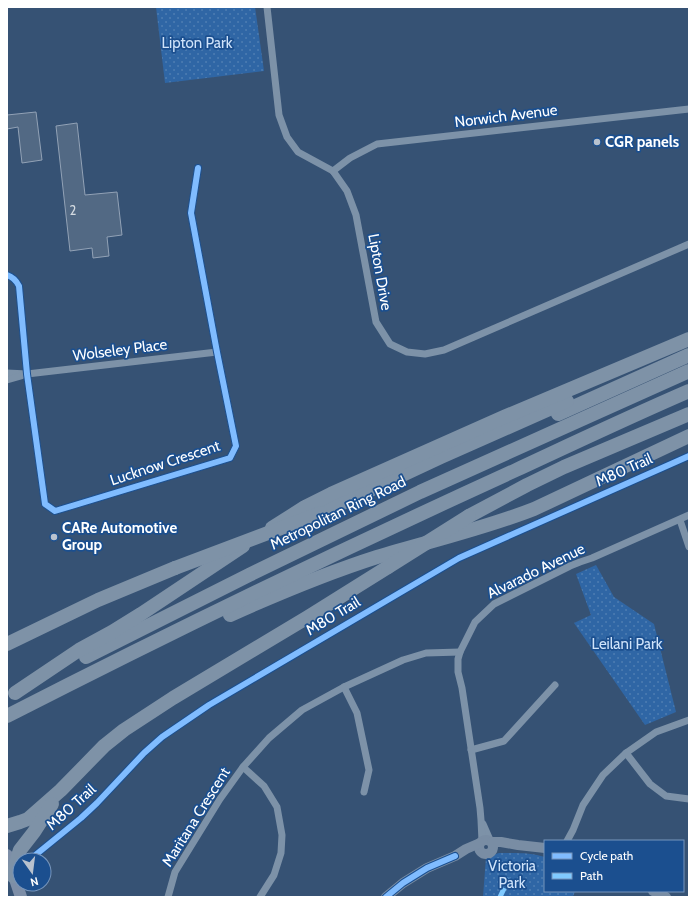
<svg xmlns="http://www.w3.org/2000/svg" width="696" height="904" viewBox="0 0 696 904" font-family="Cabin,sans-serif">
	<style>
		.grass { fill: url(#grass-dots) }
		.building { fill: #526984; stroke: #92a2b6 }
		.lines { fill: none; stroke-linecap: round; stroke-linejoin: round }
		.street { stroke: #7d92a8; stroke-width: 7 }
		.secondary { stroke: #798da4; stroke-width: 10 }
		.primary { stroke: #7d8ea7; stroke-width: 12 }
		.highway { stroke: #7e92a7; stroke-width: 14 }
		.highway-bridge { stroke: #7e92a7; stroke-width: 14 }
		.quiet { stroke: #80caff; stroke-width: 5; stroke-dasharray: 10 5; stroke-linecap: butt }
		.cycleway-casing { stroke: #1b4f8f; stroke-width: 8 }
		.cycleway { stroke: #80bcff; stroke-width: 6 }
		.poi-dot { fill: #b9c2ce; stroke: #1b4f8f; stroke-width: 1.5 }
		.labels { text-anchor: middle; stroke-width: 3.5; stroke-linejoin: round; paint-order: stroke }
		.number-label { font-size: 13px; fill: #d4dae0 }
		.park-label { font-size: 15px; fill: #cfe3fa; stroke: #1b4f8f }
		.street-label { font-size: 15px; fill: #fff; stroke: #1b4f8f }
		.poi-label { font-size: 15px; font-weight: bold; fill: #fff; stroke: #1b4f8f; text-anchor: start }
	</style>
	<defs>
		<pattern id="grass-dots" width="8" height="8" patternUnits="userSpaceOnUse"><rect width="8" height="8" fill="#2f66a5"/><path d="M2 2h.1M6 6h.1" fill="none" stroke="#4e7db2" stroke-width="1.8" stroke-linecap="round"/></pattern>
	</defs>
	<rect width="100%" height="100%" fill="#365274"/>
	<!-- grass -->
	<g class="grass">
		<path d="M 156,7 L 255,7 L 264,71 L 165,83 Z"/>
		<path d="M 596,565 L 614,597 L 654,624 L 676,712 L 645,725 L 574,623 L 591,615 L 576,574 Z"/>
		<path d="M 499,853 C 514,853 530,852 545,857 L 545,891 L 575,891 L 573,897 L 483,897 L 486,857 Z"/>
	</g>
	<!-- building -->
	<g class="building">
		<path d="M 36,112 L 42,160 L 22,163 L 18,127 L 7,129 L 7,115 Z"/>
		<path d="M 77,123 L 85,195 L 117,192 L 122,235 L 107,237 L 109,256 L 93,258 L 92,248 L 70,251 L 56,126 Z"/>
	</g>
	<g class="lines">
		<!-- street -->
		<g class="street">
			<path d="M 267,7 L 279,115 L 287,137 L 298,152 L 333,171 L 347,191 L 356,215 L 376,322 L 390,344 L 407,352 L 425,354 L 444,350 L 689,244"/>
			<path d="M 333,171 L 350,158 L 377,144 L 689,109"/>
			<path d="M 7,275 C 13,277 16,280 19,286 L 27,374 L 45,504 L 55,511 L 230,458 L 236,446 L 217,352 L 191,213 L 198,168"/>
			<path d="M 7,373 L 27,374 L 217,352"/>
			<path d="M 7,380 L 21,376"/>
			<path d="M 680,520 L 689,547"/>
			<path d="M 344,687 L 357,713 L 369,770 L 364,792"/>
			<path d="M 471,750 L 504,741 L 555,685"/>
			<path d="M 626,753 L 650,784 L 666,796 L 689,799"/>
			<path d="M 243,767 L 264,786 L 277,807 L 282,835 L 281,853 L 274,875 L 260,897"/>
			<path d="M 483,824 L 490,840"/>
			<path d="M 482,841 L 481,820 L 480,808 L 462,688 L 458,672 L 458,659 L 460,652 L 475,622 L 494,604 L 570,566 L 580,562 L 592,558 L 689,515"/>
			<path d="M 567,841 L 573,830 L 583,805 L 603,775 L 626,753 L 656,732 L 689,720"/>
			<path d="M 168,897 L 175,872 L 220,799 L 243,767 L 269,738 L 302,710 L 344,687 L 403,660 L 426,653 L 460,652"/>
		</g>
		<!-- secondary -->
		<g class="secondary">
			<circle cx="486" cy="847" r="7"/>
			<path d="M 492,842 L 501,842 L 518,845 L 545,848"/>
			<path d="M 653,891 L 666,897"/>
			<path d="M 386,897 L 403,883 L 427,868 L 455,856 L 466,849 L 480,843"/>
		</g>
		<!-- primary -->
		<path class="primary" d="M 7,855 L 21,897"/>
		<!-- highway -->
		<g class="highway">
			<path d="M 558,414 L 689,355"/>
			<path d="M 321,513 L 441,457 L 567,401"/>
			<path d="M 469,516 L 527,485 L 564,467 L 689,414"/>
			<path d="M 272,528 L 305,507 L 331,494 L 504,417 L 689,339"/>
			<path d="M 230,615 C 279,593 327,573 377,557 C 430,541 483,529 534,509 L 689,436"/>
			<path d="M 7,644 L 98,600 L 175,568"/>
			<path d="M 86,657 L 249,575 L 420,492 L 689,371"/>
			<path d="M 15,693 L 79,650 L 112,632 L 141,614 L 243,546"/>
			<path d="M 7,716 C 175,630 345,548 516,470 C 574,443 631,416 689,391"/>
			<path d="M 7,826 L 20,822 L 28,819 L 61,790 L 104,746 L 124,730 L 173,698 L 308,617 L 388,567"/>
			<path d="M 13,876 L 17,859 L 20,850 L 34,832 L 52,804"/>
		</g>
		<!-- highway-bridge -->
		<g class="highway-bridge">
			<path d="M 388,567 L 469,516"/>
			<path d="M 175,568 L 321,513"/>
		</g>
		<!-- quiet -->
		<path class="quiet" d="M 500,897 L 509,878"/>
		<!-- cycleway casing -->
		<g class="cycleway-casing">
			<g id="cycleway">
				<path d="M 7,275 C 13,277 16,280 19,286 L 27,374 L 45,504 L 55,511 L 230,458 L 236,446 L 217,352 L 191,213 L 198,168"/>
				<path d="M 31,860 L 33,857 L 81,818 L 97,803 L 144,753 L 162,737 L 209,705 L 459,558 L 689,456"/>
				<path d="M 386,897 L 403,883 L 427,868 L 455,856"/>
			</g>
		</g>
		<!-- cycleway -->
		<use href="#cycleway" class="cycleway"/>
	</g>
	<!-- markers -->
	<g class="poi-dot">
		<circle cx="597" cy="142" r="4"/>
		<circle cx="54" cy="537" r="4"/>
	</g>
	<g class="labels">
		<!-- number labels -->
		<g class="number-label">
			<text x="73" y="215">2</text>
		</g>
		<!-- park labels -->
		<g class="park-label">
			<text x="197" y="48">Lipton Park</text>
			<text x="627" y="649">Leilani Park</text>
			<text x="512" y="871">Victoria<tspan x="512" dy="17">Park</tspan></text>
		</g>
		<!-- street labels -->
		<g class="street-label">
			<text transform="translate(506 116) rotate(-7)" y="5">Norwich Avenue</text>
			<text transform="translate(380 272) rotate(80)" y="5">Lipton Drive</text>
			<text transform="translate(120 350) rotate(-7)" y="5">Wolseley Place</text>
			<text transform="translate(165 463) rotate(-18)" y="5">Lucknow Crescent</text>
			<text transform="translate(624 470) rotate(-24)" y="5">M80 Trail</text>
			<text transform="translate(338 513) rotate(-26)" y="5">Metropolitan Ring Road</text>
			<text transform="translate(536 571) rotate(-26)" y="5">Alvarado Avenue</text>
			<text transform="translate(333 616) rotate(-31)" y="5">M80 Trail</text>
			<text transform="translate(71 807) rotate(-42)" y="5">M80 Trail</text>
			<text transform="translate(196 817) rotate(-58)" y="5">Maritana Crescent</text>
		</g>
		<!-- poi labels -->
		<g class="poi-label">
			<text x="605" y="147">CGR panels</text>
			<text x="62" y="533">CARe Automotive<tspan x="62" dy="17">Group</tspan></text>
		</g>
	</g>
	<!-- border -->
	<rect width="696" height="904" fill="none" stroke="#ffffff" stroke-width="16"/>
	<!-- legend -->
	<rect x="544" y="840" width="140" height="52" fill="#1b4f8f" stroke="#7695bc"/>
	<rect x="552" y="853" width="20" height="6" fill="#80bcff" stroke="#7695bc"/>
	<text x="580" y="860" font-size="12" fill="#ffffff">Cycle path</text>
	<rect x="552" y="873" width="20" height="6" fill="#80caff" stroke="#7695bc"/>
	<text x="580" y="880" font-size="12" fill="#ffffff">Path</text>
	<!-- north arrow -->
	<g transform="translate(32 872) rotate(166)"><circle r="19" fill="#1b4f8f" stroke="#7695bc"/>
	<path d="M0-3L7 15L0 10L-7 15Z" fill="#b9c2ce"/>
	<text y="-6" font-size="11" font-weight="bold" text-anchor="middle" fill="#ffffff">N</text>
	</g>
</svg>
